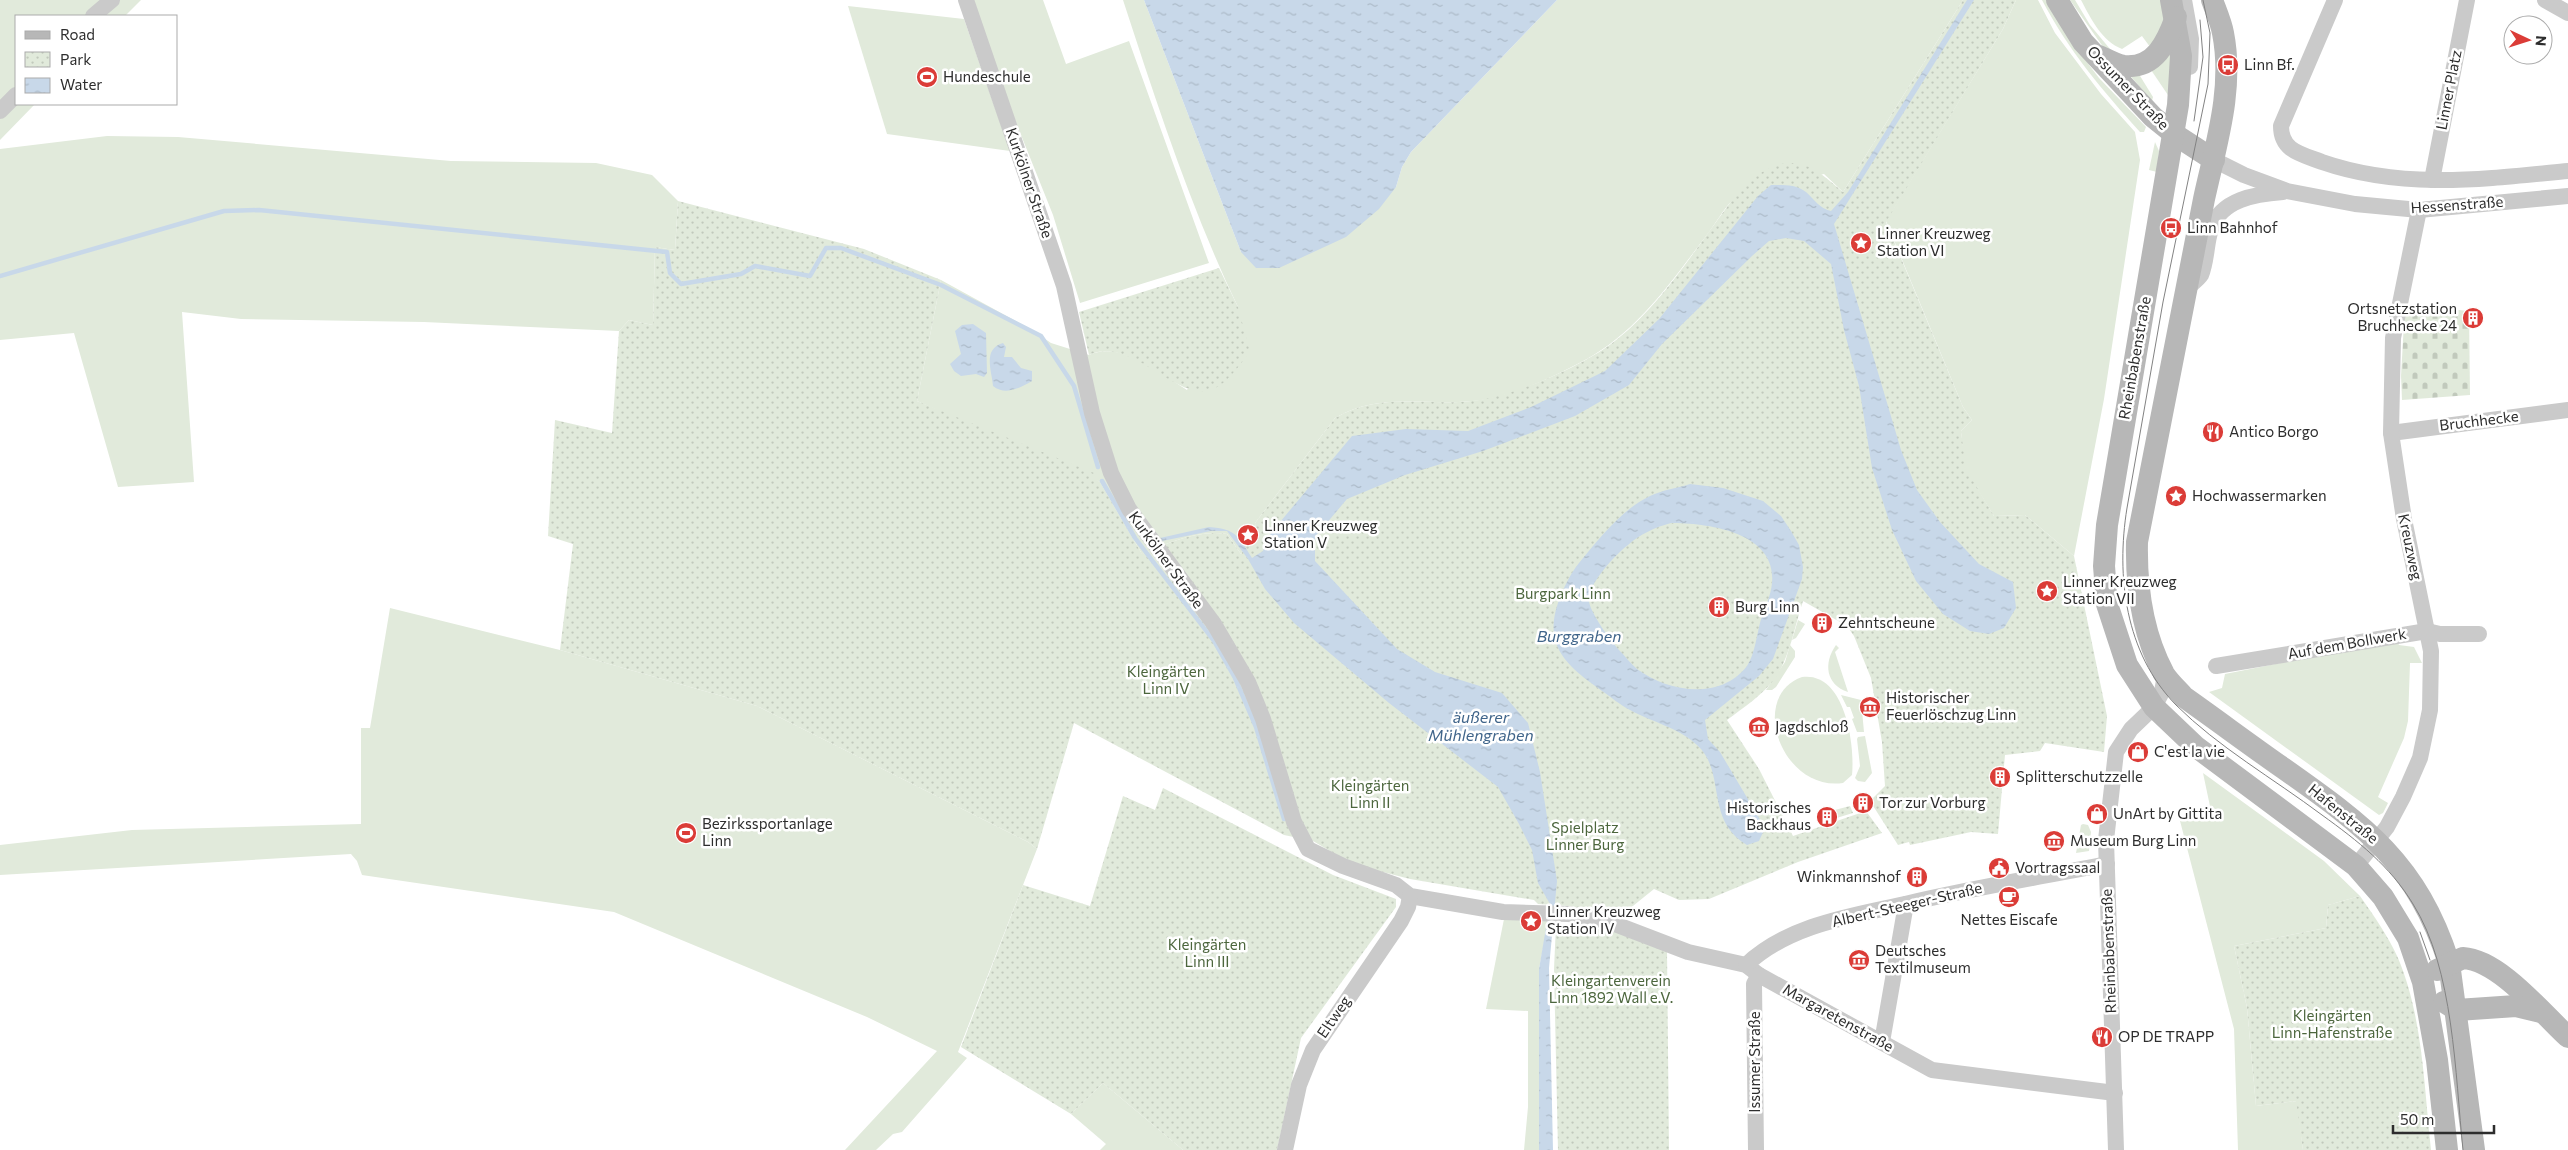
<svg xmlns="http://www.w3.org/2000/svg" width="2568" height="1150" viewBox="0 0 2568 1150" font-family="Commissioner,sans-serif">
	<style>
		.grass { fill: #e1eadb }
		.cemetery { fill: url(#cemetery-stones) }
		.park { fill: url(#park-dots) }
		.water { fill: url(#water-ripples); fill-rule: evenodd }
		.lines { fill: none; stroke-linecap: round; stroke-linejoin: round }
		.stream { stroke: #c8d8e9; stroke-width: 4.5 }
		.street { stroke: #cacaca; stroke-width: 16 }
		.secondary { stroke: #b7b7b7; stroke-width: 22 }
		.tram { stroke: #828282; stroke-width: 1 }
		.labels { text-anchor: middle; stroke-width: 5; stroke-linejoin: round; paint-order: stroke }
		.poi-label { font-size: 15px; fill: #2d2d2d; stroke: #fff; text-anchor: start }
		.street-label { font-size: 15px; fill: #2d2d2d; stroke: #fff }
		.park-label { font-size: 15px; fill: #4c663d; stroke: #fff }
		.water-label { font-size: 16px; font-style: italic; fill: #40658a; stroke: #fff }
	</style>
	<defs>
		<pattern id="cemetery-stones" width="16" height="16" patternUnits="userSpaceOnUse" patternTransform="scale(1.25)"><rect width="16" height="16" fill="#e1eadb"/><path d="M2 7V4a2 2 0 0 1 4 0v3zM10 15v-3a2 2 0 0 1 4 0v3z" fill="#c1c9bc"/></pattern>
		<pattern id="park-dots" width="8" height="8" patternUnits="userSpaceOnUse" patternTransform="scale(1.25)"><rect width="8" height="8" fill="#e1eadb"/><path d="M2 2h.1M6 6h.1" fill="none" stroke="#c1c9bc" stroke-width="1.8" stroke-linecap="round"/></pattern>
		<pattern id="water-ripples" width="26" height="14" patternUnits="userSpaceOnUse" patternTransform="scale(1.25)"><rect width="26" height="14" fill="#c8d8e9"/><path d="M2 4q2-2 4 0t4 0M15 11q2-2 4 0t4 0" fill="none" stroke="#acbac8"/></pattern>
	</defs>
	<rect width="100%" height="100%" fill="#fff"/>
	<!-- grass -->
	<g class="grass">
		<path d="M 0,0 L 141,0 L 125,16 L 16,16 L 16,104 L 35,104 L 0,140 Z"/>
		<path d="M 972,0 L 1043,0 L 1066,64 L 1129,41 L 1209,263 L 1080,303 L 1053,215 L 1009,105 Z"/>
		<path d="M 1123,0 L 1144,0 L 1241,252 L 1396,187 L 1402,167 L 1411,152 L 1557,0 L 1963,0 L 1843,192 L 1824,174 C 1799,181 1759,188 1736,198 C 1728,201 1713,228 1706,236 C 1671,282 1637,332 1585,360 C 1551,378 1510,398 1472,401 C 1424,406 1379,392 1335,418 L 1255,523 L 1256,532 L 1241,554 L 1227,534 C 1200,529 1167,543 1142,554 L 1100,482 L 917,401 L 941,280 L 1032,330 L 1051,343 L 1089,355 C 1121,340 1161,374 1187,390 L 1238,307 C 1191,209 1157,104 1123,0 Z"/>
		<path d="M 2016,0 L 2038,0 L 2055,33 L 2101,94 L 2135,132 L 2140,160 L 2104,399 L 2074,556 L 2025,515 L 1994,516 L 1965,469 L 1961,431 L 1972,420 L 1963,407 L 1886,221 L 2003,29 Z"/>
		<path d="M 2042,0 L 2048,0 L 2080,53 L 2099,78 L 2146,127 L 2144,132 L 2140,132 C 2103,91 2068,50 2042,0 Z"/>
		<path d="M 2070,0 L 2075,0 L 2090,25 L 2110,49 L 2106,51 Z"/>
		<path d="M 2081,0 L 2161,0 L 2165,30 L 2153,51 L 2142,36 L 2122,49 C 2102,41 2091,19 2081,0 Z"/>
		<path d="M 848,6 L 964,19 L 1010,151 L 887,134 Z"/>
		<path d="M 2171,48 L 2170,98 L 2149,67 Z"/>
		<path d="M 2137,71 L 2153,97 L 2152,101 L 2127,72 Z"/>
		<path d="M 107,136 L 178,137 L 451,161 L 596,163 L 652,175 L 678,201 L 675,250 L 655,247 L 653,325 L 629,320 L 619,331 L 424,322 L 241,319 L 182,312 L 194,482 L 118,487 L 74,333 L 0,340 L 0,149 Z"/>
		<path d="M 2155,142 L 2159,151 L 2157,172 L 2149,170 Z"/>
		<path d="M 390,608 L 560,650 L 757,706 L 1028,842 L 1037,849 L 958,1052 L 967,1058 L 902,1132 L 893,1134 L 876,1150 L 845,1150 L 937,1051 L 867,1017 L 614,912 L 362,875 L 357,861 L 351,854 L 0,875 L 0,845 L 132,830 L 361,824 L 361,728 L 370,728 Z"/>
		<path d="M 1798,620 L 1805,624 L 1796,638 L 1792,640 Z"/>
		<path d="M 2397,640 L 2399,645 L 2414,647 L 2422,663 L 2410,663 L 2408,721 L 2404,738 L 2378,797 L 2388,803 L 2383,813 L 2379,815 L 2209,692 L 2222,688 L 2225,674 Z"/>
		<path d="M 1790,645 L 1795,651 L 1795,657 L 1776,687 L 1772,690 L 1766,690 L 1785,662 Z"/>
		<path d="M 1836,645 L 1839,648 L 1835,652 L 1848,692 C 1826,685 1823,663 1836,645 Z"/>
		<path d="M 1802,677 C 1845,671 1855,745 1852,775 L 1843,783 C 1783,792 1747,697 1802,677 Z"/>
		<path d="M 1841,695 L 1861,700 L 1864,732 L 1857,732 L 1852,719 L 1854,718 L 1850,707 L 1847,707 Z"/>
		<path d="M 1865,736 L 1872,773 L 1865,782 L 1858,781 L 1855,778 L 1860,766 L 1857,739 L 1858,737 Z"/>
		<path d="M 2203,773 L 2324,861 L 2360,896 L 2328,905 L 2326,928 L 2234,946 L 2247,1008 L 2256,1106 L 2297,1101 L 2303,1150 L 2238,1150 L 2234,1029 L 2179,817 L 2211,811 Z"/>
		<path d="M 2083,824 L 2088,825 L 2091,832 L 2089,851 L 2076,853 L 2081,825 Z"/>
		<path d="M 1549,917 L 1539,969 L 1539,1150 L 1524,1150 L 1528,1107 L 1528,1011 L 1486,1009 L 1504,919 Z"/>
		<path d="M 1103,1083 L 1183,1150 L 1100,1150 L 1106,1144 L 1071,1114 Z"/>
	</g>
	<!-- cemetery -->
	<path class="cemetery" d="M 2405,305 L 2469,311 L 2470,395 L 2402,400 L 2401,376 Z"/>
	<!-- park -->
	<g class="park">
		<path d="M 1963,0 L 2016,0 L 2003,29 L 1886,222 L 1963,407 L 1972,420 L 1961,431 L 1966,469 L 1994,516 L 2025,515 L 2074,556 L 2107,716 L 2104,752 L 2045,743 L 2040,751 L 2005,755 L 1998,834 L 1971,832 L 1910,845 L 1909,842 L 1898,845 L 1870,801 L 1885,786 L 1882,742 L 1871,678 L 1854,636 L 1847,626 L 1803,601 C 1795,625 1790,656 1776,677 C 1763,695 1744,707 1727,720 L 1759,769 L 1793,836 L 1866,811 L 1882,833 L 1798,862 L 1709,899 L 1679,900 L 1654,889 L 1623,914 L 1568,906 L 1538,904 L 1534,900 L 1410,879 L 1371,869 L 1340,857 L 1313,841 L 1284,835 L 1074,723 L 1037,849 L 1028,842 L 757,706 L 560,650 L 573,544 L 548,536 L 555,420 L 612,433 L 619,331 L 629,320 L 653,325 L 655,247 L 675,250 L 678,201 L 864,249 L 941,280 L 917,401 L 1094,473 L 1095,479 L 1100,482 L 1142,554 C 1167,543 1200,529 1227,534 L 1241,554 L 1256,532 L 1255,523 L 1335,418 C 1379,392 1424,406 1472,401 C 1512,397 1578,368 1611,344 C 1649,316 1680,272 1708,233 C 1722,215 1735,192 1754,178 C 1764,170 1778,162 1792,163 C 1814,164 1827,179 1843,192 Z"/>
		<path d="M 1219,268 L 1238,307 L 1250,352 C 1240,364 1228,383 1213,389 C 1176,404 1133,335 1089,355 L 1079,312 Z"/>
		<path d="M 1163,788 L 1333,875 L 1396,899 L 1396,907 L 1301,1038 L 1277,1150 L 1183,1150 L 1103,1083 L 1071,1114 L 961,1047 L 1023,885 L 1090,906 L 1123,796 L 1155,810 Z"/>
		<path d="M 1850,806 L 1853,813 L 1833,819 L 1831,811 Z"/>
		<path d="M 2360,896 C 2374,916 2388,936 2398,958 C 2423,1017 2424,1087 2431,1150 L 2303,1150 L 2296,1101 L 2256,1106 L 2247,1008 L 2234,946 L 2326,928 L 2328,905 Z"/>
		<path d="M 1556,925 L 1618,931 L 1667,951 L 1669,1150 L 1558,1150 L 1554,969 Z"/>
	</g>
	<!-- water -->
	<g class="water">
		<path d="M 1144,0 L 1557,0 L 1411,152 L 1402,167 L 1396,187 L 1379,209 L 1346,237 L 1279,268 L 1256,268 L 1241,252 Z"/>
		<path d="M 1967,0 L 1974,0 L 1834,224 L 1901,450 L 1917,490 L 1940,522 L 1979,564 L 2013,582 L 2016,608 L 2004,628 L 1989,634 L 1970,631 L 1943,614 L 1916,581 L 1892,530 L 1872,468 L 1859,386 L 1844,330 L 1831,264 L 1804,241 L 1786,238 L 1769,241 L 1752,256 L 1662,344 L 1629,385 L 1575,416 L 1483,451 L 1405,475 L 1347,499 L 1315,537 L 1315,561 L 1397,649 L 1435,672 L 1502,693 L 1528,723 L 1540,772 L 1557,881 L 1549,968 L 1553,1150 L 1539,1150 L 1539,969 L 1550,904 L 1538,883 L 1532,850 L 1519,824 L 1498,787 L 1389,703 L 1294,623 L 1265,589 L 1248,559 L 1227,531 L 1211,531 L 1162,541 L 1160,538 L 1209,527 C 1237,529 1239,537 1252,558 L 1263,551 L 1266,540 L 1275,528 L 1352,436 L 1406,429 L 1468,431 L 1531,407 L 1605,371 L 1659,319 L 1758,196 L 1771,185 C 1783,185 1796,184 1806,192 C 1815,200 1819,208 1831,211 L 1848,192 Z"/>
		<path d="M 973,324 L 986,333 L 987,373 L 984,377 L 976,374 L 961,376 L 954,371 L 950,364 L 961,354 L 955,331 L 962,325 Z"/>
		<path d="M 1003,343 L 1006,347 L 1004,357 L 1012,357 L 1021,368 L 1032,371 L 1032,381 C 1020,388 1005,396 993,386 C 992,371 982,349 1003,343 Z"/>
		<path d="M 1690,484 L 1723,488 L 1763,501 L 1781,516 L 1791,531 L 1799,545 L 1803,567 L 1802,579 L 1773,659 L 1759,676 L 1705,720 L 1708,739 L 1720,752 L 1765,828 L 1759,841 L 1747,845 C 1704,820 1727,772 1697,745 C 1679,728 1652,722 1630,710 C 1620,705 1611,697 1602,691 C 1568,667 1543,647 1558,603 C 1563,589 1570,574 1579,563 C 1599,539 1622,509 1650,496 C 1662,490 1678,488 1690,484 ZM 1671,523 C 1707,523 1777,532 1772,583 C 1771,595 1765,608 1761,619 C 1757,633 1755,654 1747,666 C 1720,701 1668,692 1637,669 C 1631,664 1625,656 1619,650 C 1610,640 1592,615 1589,602 C 1585,587 1616,554 1628,545 C 1640,534 1656,527 1671,523 Z"/>
	</g>
	<g class="lines">
		<!-- stream -->
		<g class="stream">
			<path d="M 0,276 L 224,211 L 259,210 L 667,252 L 670,273 L 681,284 L 741,274 L 755,266 L 810,276 L 826,248 L 841,248 L 941,285 L 1041,336 L 1074,386 L 1098,467"/>
			<path d="M 1102,481 L 1135,538 L 1214,641 L 1235,678 L 1256,727 L 1284,819"/>
		</g>
		<!-- street -->
		<g class="street">
			<path d="M 966,0 L 1064,286 L 1092,413 L 1111,473 L 1129,509 L 1214,624 L 1248,682 L 1263,719 L 1294,822 L 1308,849 L 1343,866 L 1396,885 L 1410,896 L 1503,912 L 1568,914 L 1607,921 L 1688,952 L 1746,965 L 1759,975 L 1932,1070 L 2115,1093"/>
			<path d="M 2184,0 L 2191,39 L 2190,67"/>
			<path d="M 2335,0 L 2281,126 C 2281,151 2301,154 2322,162 C 2403,190 2485,179 2568,171"/>
			<path d="M 2545,0 L 2568,13"/>
			<path d="M 93,16 L 112,0"/>
			<path d="M 0,111 L 16,95"/>
			<path d="M 2214,160 L 2244,175 L 2287,191 L 2355,204 L 2419,210 L 2568,196"/>
			<path d="M 2432,180 L 2467,0"/>
			<path d="M 2187,288 C 2191,284 2198,280 2201,275 C 2207,261 2206,243 2211,229 C 2221,199 2256,194 2283,192"/>
			<path d="M 2391,433 L 2568,410"/>
			<path d="M 2216,666 L 2427,631 L 2440,634 L 2479,634"/>
			<path d="M 2356,866 L 2387,827 L 2403,797 L 2420,758 L 2430,710 L 2431,651 L 2404,519 L 2391,433 L 2393,338 L 2419,210"/>
			<path d="M 1746,965 C 1788,925 1851,916 1905,904 C 1972,888 2040,877 2107,864"/>
			<path d="M 1882,1042 L 1906,904"/>
			<path d="M 1285,1150 L 1299,1085 L 1313,1050 L 1401,921 L 1408,907 L 1410,896"/>
			<path d="M 1756,1150 L 1754,984 L 1759,975"/>
			<path d="M 2116,1150 L 2106,840 L 2116,752 L 2131,729 L 2154,707 L 2162,692 L 2165,675"/>
		</g>
		<!-- secondary -->
		<g class="secondary">
			<path d="M 2057,0 L 2083,42 L 2153,117 L 2174,134 L 2214,160"/>
			<path d="M 2171,0 L 2181,56 L 2178,105 L 2107,525 L 2104,566 L 2107,604 L 2127,665 L 2154,707 L 2195,746 L 2356,866 L 2383,897 L 2408,938 L 2423,982 L 2437,1060 L 2447,1150"/>
			<path d="M 2212,0 C 2216,11 2221,22 2223,33 C 2234,89 2216,144 2204,199 L 2137,542 C 2136,588 2142,633 2164,674 C 2169,682 2178,690 2184,697 C 2218,721 2250,745 2283,768 C 2365,826 2417,863 2449,963 L 2474,1150"/>
			<path d="M 2099,56 C 2106,59 2116,65 2124,66 C 2155,69 2167,42 2176,17"/>
			<path d="M 2437,970 L 2463,958 C 2499,960 2542,1013 2568,1037"/>
			<path d="M 2444,1002 L 2457,1010 L 2516,1006 L 2541,1012"/>
		</g>
		<!-- tram -->
		<g class="tram">
			<path d="M 2203,0 L 2210,33 L 2208,84 L 2163,302 L 2127,508 C 2116,576 2125,653 2176,705 C 2218,747 2274,779 2322,815 C 2358,841 2390,866 2413,904 C 2454,969 2455,1074 2463,1150"/>
			<path d="M 2194,121 L 2203,57 L 2200,20"/>
			<path d="M 2420,932 L 2430,960"/>
		</g>
	</g>
	<!-- icons -->
	<defs>
		<g id="bus-disc" transform="scale(1.125)"><circle r="9.5" fill="#db3c37" stroke="#fff"/><path d="M-5-6H5V4H4V6H2V4H-2V6H-4V4H-5ZM-3.5-4V0h7V-4ZM-3.5 1.2v1.5H-2V1.2ZM2 1.2v1.5H3.5V1.2Z" fill="#fff"/></g>
		<g id="stadium-disc" transform="scale(1.125)"><circle r="9.5" fill="#db3c37" stroke="#fff"/><path d="M0-5a6.5 5 0 1 0 0 10a6.5 5 0 1 0 0-10ZM-3.5-1.8h7v3.6h-7Z" fill="#fff"/></g>
		<g id="sight-disc" transform="scale(1.125)"><circle r="9.5" fill="#db3c37" stroke="#fff"/><path d="M0-6L1.8-2.2L6-1.7L2.9 1.2L3.7 5.4L0 3.3L-3.7 5.4L-2.9 1.2L-6-1.7L-1.8-2.2Z" fill="#fff"/></g>
		<g id="building-disc" transform="scale(1.125)"><circle r="9.5" fill="#db3c37" stroke="#fff"/><path d="M-4-6H4V6H1V3H-1V6H-4ZM-2.5-4.3h1.7v1.8h-1.7ZM.8-4.3h1.7v1.8H.8ZM-2.5-1h1.7V.8h-1.7ZM.8-1h1.7V.8H.8Z" fill="#fff"/></g>
		<g id="restaurant-disc" transform="scale(1.125)"><circle r="9.5" fill="#db3c37" stroke="#fff"/><path d="M-5-6h1v4h1v-4h1v4h1v-4h1v5L-1.5 .5V6h-2V.5L-5-1ZM5-6V6H3V1.5H1.5Q1.5-4 5-6Z" fill="#fff"/></g>
		<g id="museum-disc" transform="scale(1.125)"><circle r="9.5" fill="#db3c37" stroke="#fff"/><path d="M0-6L6-3V-2H-6V-3ZM-5-1h2V3h-2ZM-1-1h2V3h-2ZM3-1h2V3H3ZM-6 4H6V6H-6Z" fill="#fff"/></g>
		<g id="shop-disc" transform="scale(1.125)"><circle r="9.5" fill="#db3c37" stroke="#fff"/><path d="M-5-2.5h2.3a2.7 3.5 0 0 1 5.4 0H5L5.5 6h-11ZM-1.5-2.5h3a1.5 2.3 0 0 0-3 0Z" fill="#fff"/></g>
		<g id="civic-disc" transform="scale(1.125)"><circle r="9.5" fill="#db3c37" stroke="#fff"/><path d="M-.6-6.5H3V-4.5H.6V-3L4-1V1h2V6H-6V1h2V-1L-.6-3ZM-1.2 2.5V6h2.4V2.5Z" fill="#fff"/></g>
		<g id="cafe-disc" transform="scale(1.125)"><circle r="9.5" fill="#db3c37" stroke="#fff"/><path d="M-5.5-4.5H6V0H3Q3 3.5 0 3.5H-2.5Q-5.5 3.5-5.5 0ZM3-3.2v2h1.7v-2ZM-6 4.5H4V6H-6Z" fill="#fff"/></g>
	</defs>
	<g fill-rule="evenodd">
		<use href="#bus-disc" x="2228" y="65"/>
		<use href="#stadium-disc" x="927" y="77"/>
		<use href="#bus-disc" x="2171" y="228"/>
		<use href="#sight-disc" x="1861" y="243"/>
		<use href="#building-disc" x="2473" y="318"/>
		<use href="#restaurant-disc" x="2213" y="432"/>
		<use href="#sight-disc" x="2176" y="496"/>
		<use href="#sight-disc" x="1248" y="535"/>
		<use href="#sight-disc" x="2047" y="591"/>
		<use href="#building-disc" x="1719" y="607"/>
		<use href="#building-disc" x="1822" y="623"/>
		<use href="#museum-disc" x="1870" y="707"/>
		<use href="#museum-disc" x="1759" y="727"/>
		<use href="#shop-disc" x="2138" y="752"/>
		<use href="#building-disc" x="2000" y="777"/>
		<use href="#building-disc" x="1863" y="803"/>
		<use href="#shop-disc" x="2097" y="814"/>
		<use href="#building-disc" x="1827" y="817"/>
		<use href="#stadium-disc" x="686" y="833"/>
		<use href="#museum-disc" x="2054" y="841"/>
		<use href="#civic-disc" x="1999" y="868"/>
		<use href="#building-disc" x="1917" y="877"/>
		<use href="#cafe-disc" x="2009" y="897"/>
		<use href="#sight-disc" x="1531" y="921"/>
		<use href="#museum-disc" x="1859" y="960"/>
		<use href="#restaurant-disc" x="2102" y="1037"/>
	</g>
	<g class="labels">
		<!-- poi labels -->
		<g class="poi-label">
			<text x="2244" y="70">Linn Bf.</text>
			<text x="943" y="82">Hundeschule</text>
			<text x="2187" y="233">Linn Bahnhof</text>
			<text x="1877" y="239">Linner Kreuzweg<tspan x="1877" dy="17">Station VI</tspan></text>
			<text x="2457" y="314" text-anchor="end">Ortsnetzstation<tspan x="2457" dy="17">Bruchhecke 24</tspan></text>
			<text x="2229" y="437">Antico Borgo</text>
			<text x="2192" y="501">Hochwassermarken</text>
			<text x="1264" y="531">Linner Kreuzweg<tspan x="1264" dy="17">Station V</tspan></text>
			<text x="2063" y="587">Linner Kreuzweg<tspan x="2063" dy="17">Station VII</tspan></text>
			<text x="1735" y="612">Burg Linn</text>
			<text x="1838" y="628">Zehntscheune</text>
			<text x="1886" y="703">Historischer<tspan x="1886" dy="17">Feuerlöschzug Linn</tspan></text>
			<text x="1775" y="732">Jagdschloß</text>
			<text x="2154" y="757">C'est la vie</text>
			<text x="2016" y="782">Splitterschutzzelle</text>
			<text x="1879" y="808">Tor zur Vorburg</text>
			<text x="1811" y="813" text-anchor="end">Historisches<tspan x="1811" dy="17">Backhaus</tspan></text>
			<text x="2113" y="819">UnArt by Gittita</text>
			<text x="702" y="829">Bezirkssportanlage<tspan x="702" dy="17">Linn</tspan></text>
			<text x="2070" y="846">Museum Burg Linn</text>
			<text x="2015" y="873">Vortragssaal</text>
			<text x="1901" y="882" text-anchor="end">Winkmannshof</text>
			<text x="1547" y="917">Linner Kreuzweg<tspan x="1547" dy="17">Station IV</tspan></text>
			<text x="2009" y="925" text-anchor="middle">Nettes Eiscafe</text>
			<text x="1875" y="956">Deutsches<tspan x="1875" dy="17">Textilmuseum</tspan></text>
			<text x="2118" y="1042">OP DE TRAPP</text>
		</g>
		<!-- street labels -->
		<g class="street-label">
			<text transform="translate(2128 88) rotate(46)" y="5">Ossumer Straße</text>
			<text transform="translate(2449 90) rotate(-79)" y="5">Linner Platz</text>
			<text transform="translate(1029 183) rotate(71)" y="5">Kurkölner Straße</text>
			<text transform="translate(2457 205) rotate(-4)" y="5">Hessenstraße</text>
			<text transform="translate(2135 358) rotate(-80)" y="5">Rheinbabenstraße</text>
			<text transform="translate(2479 421) rotate(-7)" y="5">Bruchhecke</text>
			<text transform="translate(2410 547) rotate(78)" y="5">Kreuzweg</text>
			<text transform="translate(1166 560) rotate(54)" y="5">Kurkölner Straße</text>
			<text transform="translate(2347 644) rotate(-10)" y="5">Auf dem Bollwerk</text>
			<text transform="translate(2343 814) rotate(39)" y="5">Hafenstraße</text>
			<text transform="translate(1907 905) rotate(-13)" y="5">Albert-Steeger-Straße</text>
			<text transform="translate(2109 951) rotate(-92)" y="5">Rheinbabenstraße</text>
			<text transform="translate(1334 1017) rotate(-56)" y="5">Eltweg</text>
			<text transform="translate(1838 1018) rotate(29)" y="5">Margaretenstraße</text>
			<text transform="translate(1755 1062) rotate(-90)" y="5">Issumer Straße</text>
		</g>
		<!-- park labels -->
		<g class="park-label">
			<text x="1563" y="599">Burgpark Linn</text>
			<text x="1166" y="677">Kleingärten<tspan x="1166" dy="17">Linn IV</tspan></text>
			<text x="1370" y="791">Kleingärten<tspan x="1370" dy="17">Linn II</tspan></text>
			<text x="1585" y="833">Spielplatz<tspan x="1585" dy="17">Linner Burg</tspan></text>
			<text x="1207" y="950">Kleingärten<tspan x="1207" dy="17">Linn III</tspan></text>
			<text x="1611" y="986">Kleingartenverein<tspan x="1611" dy="17">Linn 1892 Wall e.V.</tspan></text>
			<text x="2332" y="1021">Kleingärten<tspan x="2332" dy="17">Linn-Hafenstraße</tspan></text>
		</g>
		<!-- water labels -->
		<g class="water-label">
			<text x="1579" y="642">Burggraben</text>
			<text x="1481" y="723">äußerer<tspan x="1481" dy="18">Mühlengraben</tspan></text>
		</g>
	</g>
	<!-- legend -->
	<rect x="15" y="15" width="162" height="90" fill="#ffffff" stroke="#ababab"/>
	<rect x="25" y="31" width="25" height="8" fill="#b7b7b7" stroke="#ababab"/>
	<text x="60" y="40" font-size="15" fill="#2d2d2d">Road</text>
	<rect x="25" y="52" width="25" height="15" fill="url(#park-dots)" stroke="#ababab"/>
	<text x="60" y="65" font-size="15" fill="#2d2d2d">Park</text>
	<rect x="25" y="78" width="25" height="15" fill="url(#water-ripples)" stroke="#ababab"/>
	<text x="60" y="90" font-size="15" fill="#2d2d2d">Water</text>
	<!-- north arrow -->
	<g transform="translate(2528 40) rotate(94)"><circle r="24" fill="#ffffff" stroke="#ababab"/>
	<path d="M0-4L9 19L0 12L-9 19Z" fill="#db3c37"/>
	<text y="-8" font-size="14" font-weight="bold" text-anchor="middle" fill="#2d2d2d">N</text>
	</g>
	<!-- scale -->
	<path d="M2393 1125v8h101v-8" fill="none" stroke="#2d2d2d" stroke-width="2.5"/>
	<text x="2400" y="1125" font-size="15" fill="#2d2d2d" stroke="#ffffff" stroke-width="4" paint-order="stroke">50 m</text>
</svg>
